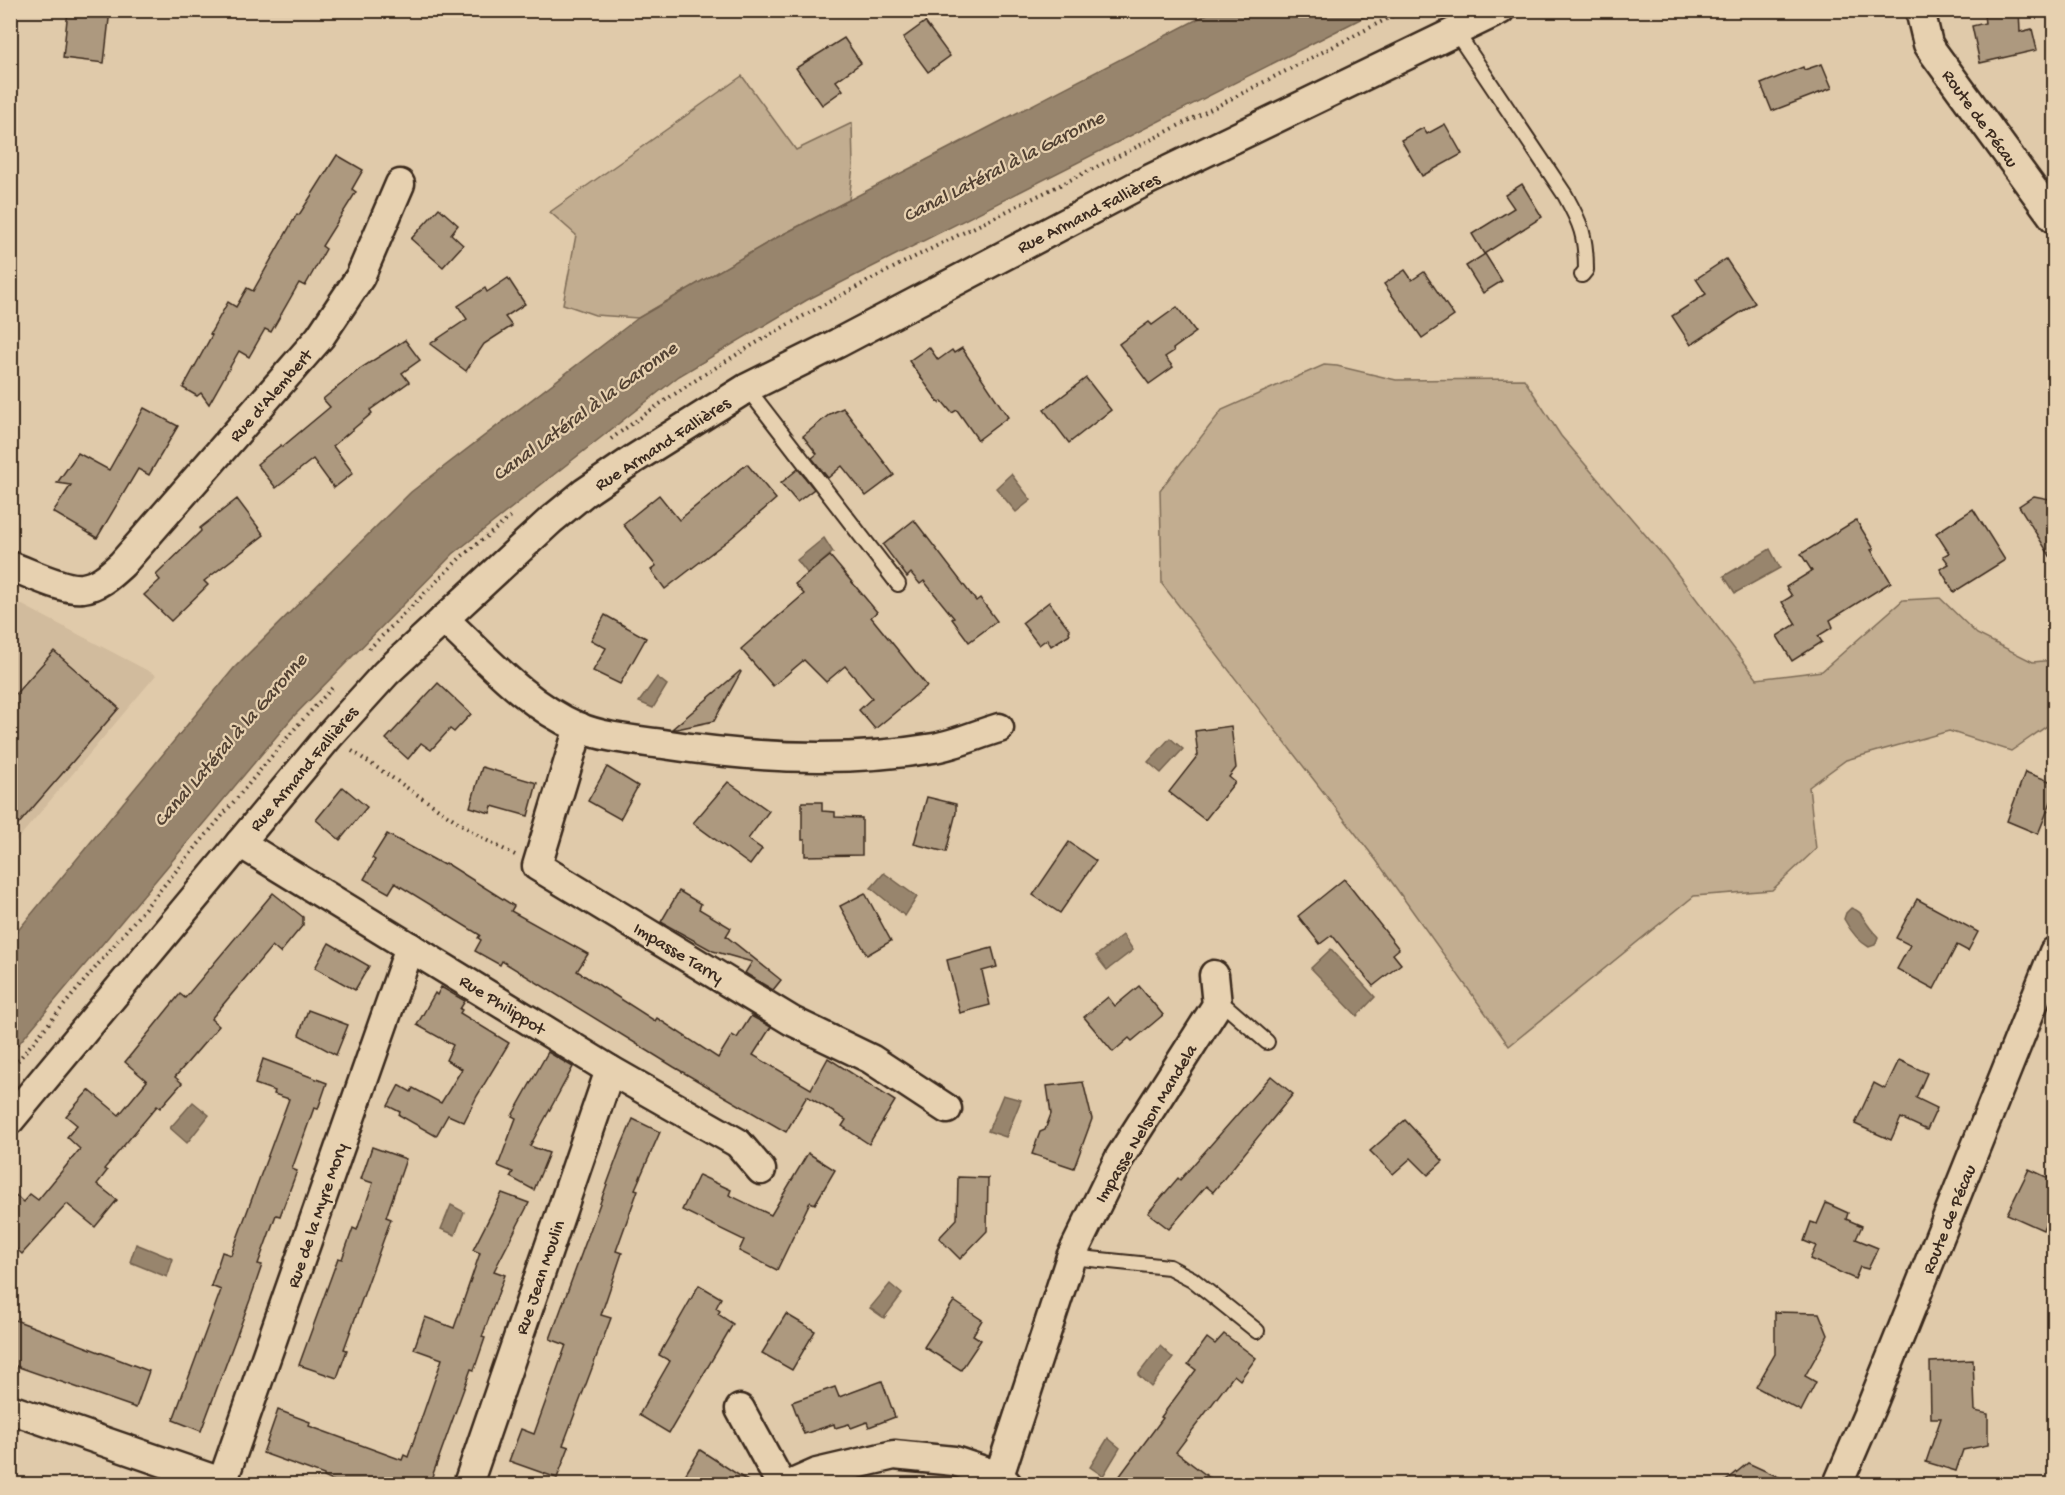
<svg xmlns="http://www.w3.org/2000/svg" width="2065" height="1495" viewBox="0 0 2065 1495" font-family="'Gochi Hand',sans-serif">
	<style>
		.built { fill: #d1bb9d }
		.green { fill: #c2ad90; stroke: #7e6c57; stroke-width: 1.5 }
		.water { fill: #98856d; stroke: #73614d; stroke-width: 1.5 }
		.building { fill: #ad997f; stroke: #3b2a1e; stroke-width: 1.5 }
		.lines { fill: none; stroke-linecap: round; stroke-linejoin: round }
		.lane-casing { stroke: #3b2a1e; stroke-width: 18 }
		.street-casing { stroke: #3b2a1e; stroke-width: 33 }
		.path { stroke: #3b2a1e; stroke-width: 4; stroke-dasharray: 1.5 4.5; stroke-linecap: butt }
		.lane { stroke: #e7d1b0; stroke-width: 14 }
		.street { stroke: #e7d1b0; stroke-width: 28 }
		.labels { text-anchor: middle; stroke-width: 4.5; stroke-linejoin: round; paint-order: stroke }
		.street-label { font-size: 18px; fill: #3b2a1e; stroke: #e7d1b0 }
		.water-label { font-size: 20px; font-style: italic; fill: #524132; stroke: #e7d1b0 }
	</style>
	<rect width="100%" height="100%" fill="#e0caaa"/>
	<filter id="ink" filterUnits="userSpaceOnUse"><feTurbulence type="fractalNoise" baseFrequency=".0167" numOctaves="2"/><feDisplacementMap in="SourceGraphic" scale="12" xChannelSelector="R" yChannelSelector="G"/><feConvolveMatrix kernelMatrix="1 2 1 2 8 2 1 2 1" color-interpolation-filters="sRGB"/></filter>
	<g filter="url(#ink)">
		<!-- built -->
		<path class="built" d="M 11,599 L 156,675 L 11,847 Z"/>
		<!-- green -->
		<g class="green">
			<path d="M 742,76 L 796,150 L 852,123 L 853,166 L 849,200 L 776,238 L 638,318 L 595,315 L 563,304 L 576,235 L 550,212 Z"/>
			<path d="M 1324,365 L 1337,366 L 1396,380 L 1524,379 L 1561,436 L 1666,559 L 1757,679 L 1822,671 L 1903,600 L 1940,598 L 1977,634 L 2033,662 L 2054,660 L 2054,721 L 2011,751 L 1949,731 L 1846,760 L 1809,787 L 1816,849 L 1772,890 L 1694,896 L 1509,1046 L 1376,860 L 1162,584 L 1160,490 L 1222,410 Z"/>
		</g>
		<!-- water -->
		<g class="water">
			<path d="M 1215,10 L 1376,11 L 807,300 L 679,376 L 453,554 L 291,719 L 11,1053 L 11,939 L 234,668 L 411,492 L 638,318 L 776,238 Z"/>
			<path d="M 1011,474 L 1031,500 L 1016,512 L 996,488 Z"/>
			<path d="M 824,538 L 833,552 L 808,574 L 797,560 Z"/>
			<path d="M 1770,549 L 1780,568 L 1735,593 L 1724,576 Z"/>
			<path d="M 657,677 L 667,685 L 653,708 L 639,702 Z"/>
			<path d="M 1170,738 L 1183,749 L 1161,773 L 1148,762 Z"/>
			<path d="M 884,873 L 917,897 L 905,916 L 871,888 Z"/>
			<path d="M 1851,908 C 1862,911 1862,917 1868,925 C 1871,930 1875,933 1878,937 L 1875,945 L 1869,947 C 1858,941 1850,930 1844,919 L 1846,913 Z"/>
			<path d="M 1123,935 L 1133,950 L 1107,970 L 1096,956 Z"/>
			<path d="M 1331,949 L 1375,997 L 1357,1016 L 1311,968 Z"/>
			<path d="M 1003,1095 L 1021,1100 L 1006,1137 L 988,1131 Z"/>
			<path d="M 193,1102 L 209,1115 L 187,1143 L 170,1128 Z"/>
			<path d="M 451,1205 L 464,1212 L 455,1235 L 441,1229 Z"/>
			<path d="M 136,1244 L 173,1259 L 167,1277 L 130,1262 Z"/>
			<path d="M 890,1284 L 902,1294 L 884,1318 L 870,1308 Z"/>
			<path d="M 1160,1346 L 1173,1358 L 1151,1387 L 1138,1375 Z"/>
			<path d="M 1108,1438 L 1120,1448 L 1103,1476 L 1090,1467 Z"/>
		</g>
		<!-- building -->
		<g class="building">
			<path d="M 68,10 L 110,10 L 104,63 L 63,58 Z"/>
			<path d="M 2002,10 L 2019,10 L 2020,32 L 2032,29 L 2037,50 L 1980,63 L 1972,26 L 1985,23 L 1984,15 Z"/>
			<path d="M 925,22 L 950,56 L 928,72 L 903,38 Z"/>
			<path d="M 844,38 L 861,63 L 836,81 L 843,90 L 822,105 L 796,68 Z"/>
			<path d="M 1822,64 L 1832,88 L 1772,111 L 1761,84 L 1803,67 L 1804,70 Z"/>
			<path d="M 1445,124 L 1462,154 L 1422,176 L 1401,140 L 1423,128 L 1427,134 Z"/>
			<path d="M 337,155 L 363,170 L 352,189 L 356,192 L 322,246 L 326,249 L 305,286 L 299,283 L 271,332 L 265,329 L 249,357 L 239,351 L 209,404 L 201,393 L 197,396 L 183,388 L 212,335 L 210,334 L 228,302 L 236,307 L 247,288 L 253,291 L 297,214 L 299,215 Z"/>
			<path d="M 1522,184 L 1542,217 L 1484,254 L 1472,234 L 1514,208 L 1505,195 Z"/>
			<path d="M 439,208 L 458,225 L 451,234 L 463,245 L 443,267 L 411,239 Z"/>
			<path d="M 1485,254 L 1502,281 L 1483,293 L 1466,266 Z"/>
			<path d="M 1726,259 L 1755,303 L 1691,345 L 1672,316 L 1706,294 L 1696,279 Z"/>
			<path d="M 1405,270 L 1412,280 L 1424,272 L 1454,316 L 1422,338 L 1384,284 Z"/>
			<path d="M 508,278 L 525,304 L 505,317 L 512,326 L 484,344 L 466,371 L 430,344 L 467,319 L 458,306 L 485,288 L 487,292 Z"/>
			<path d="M 1177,307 L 1196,332 L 1173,349 L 1174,351 L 1165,357 L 1173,367 L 1149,384 L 1119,344 L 1149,322 L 1152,325 Z"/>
			<path d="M 405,340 L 420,360 L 402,373 L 409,382 L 370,410 L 372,413 L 333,446 L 353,473 L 334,488 L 313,459 L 276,488 L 257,464 L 281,445 L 282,447 L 330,407 L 323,399 L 361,368 Z"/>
			<path d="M 929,347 L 938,360 L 952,350 L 954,353 L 962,348 L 1008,417 L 978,440 L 957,410 L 952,413 L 942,401 L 939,403 L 909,361 Z"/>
			<path d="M 1086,378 L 1111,410 L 1069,443 L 1044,410 Z"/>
			<path d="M 144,408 L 178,426 L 149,475 L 138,469 L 97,538 L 53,512 L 71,485 L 57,483 L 78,453 L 109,470 Z"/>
			<path d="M 843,408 L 894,475 L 866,496 L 842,466 L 828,478 L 812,458 L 817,454 L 803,436 L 830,414 Z"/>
			<path d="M 747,464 L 776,499 L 731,538 L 665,589 L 651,570 L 656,566 L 623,524 L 659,495 L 679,520 Z"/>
			<path d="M 798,469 L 814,489 L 797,502 L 781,483 Z"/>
			<path d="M 2034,496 L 2055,500 L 2055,564 L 2019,506 Z"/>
			<path d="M 237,499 L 264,535 L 204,581 L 208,585 L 171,621 L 144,595 L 160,580 L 156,575 L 201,531 L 200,528 Z"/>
			<path d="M 1973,509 L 2005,560 L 1954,592 L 1940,569 L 1949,564 L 1943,556 L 1949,553 L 1936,533 Z"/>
			<path d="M 914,520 L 976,601 L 980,598 L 997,621 L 969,642 L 952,619 L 954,618 L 924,581 L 920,584 L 911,573 L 907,577 L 883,545 Z"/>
			<path d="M 1856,520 L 1874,549 L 1871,550 L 1891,582 L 1830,620 L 1833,627 L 1818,636 L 1822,642 L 1792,661 L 1777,636 L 1796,624 L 1782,602 L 1792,596 L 1786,587 L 1812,571 L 1801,554 Z"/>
			<path d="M 830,556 L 877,612 L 871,617 L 927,686 L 875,729 L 859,710 L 872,698 L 845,666 L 826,682 L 804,660 L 773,686 L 741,649 L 804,594 L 795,584 Z"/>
			<path d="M 1049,602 L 1070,630 L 1069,632 L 1070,634 L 1051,646 L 1047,639 L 1039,645 L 1022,623 Z"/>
			<path d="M 605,615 L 646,638 L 620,684 L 593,671 L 606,648 L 591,640 Z"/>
			<path d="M 54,651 L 119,708 L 10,834 L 10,700 Z"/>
			<path d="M 740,671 L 741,672 L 714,721 L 677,729 L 672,729 Z"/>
			<path d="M 438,683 L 471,714 L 454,732 L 450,729 L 431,750 L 421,743 L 408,759 L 386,739 Z"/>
			<path d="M 1231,726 L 1236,768 L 1229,777 L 1235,782 L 1205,820 L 1169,792 L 1198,755 L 1195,731 Z"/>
			<path d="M 482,767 L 537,783 L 528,816 L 492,806 L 490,813 L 470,807 Z"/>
			<path d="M 607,767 L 638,786 L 620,819 L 588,801 Z"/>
			<path d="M 2025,772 L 2055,783 L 2055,792 L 2038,834 L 2007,821 Z"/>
			<path d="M 728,782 L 769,811 L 748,839 L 762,849 L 750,865 L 693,823 Z"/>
			<path d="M 343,787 L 367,807 L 340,840 L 316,820 Z"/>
			<path d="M 927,797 L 956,804 L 956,813 L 946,852 L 914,844 Z"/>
			<path d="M 802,802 L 822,802 L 822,811 L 835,812 L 835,817 L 862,818 L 862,855 L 805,856 L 805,840 L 802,840 Z"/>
			<path d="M 387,834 L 444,865 L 446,863 L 514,906 L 511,911 L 588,954 L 577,971 L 655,1021 L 657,1018 L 718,1058 L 732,1035 L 737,1038 L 751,1016 L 771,1027 L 753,1055 L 811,1089 L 828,1058 L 895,1101 L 869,1144 L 842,1126 L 846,1120 L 807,1096 L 786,1132 L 674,1067 L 502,961 L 500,965 L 475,951 L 481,940 L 478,938 L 480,935 L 395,883 L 389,893 L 364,879 L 375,860 L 372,858 Z"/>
			<path d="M 1069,842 L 1096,861 L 1060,913 L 1033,895 Z"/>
			<path d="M 1344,879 L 1399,949 L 1393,954 L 1401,964 L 1373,986 L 1332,935 L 1320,944 L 1298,916 Z"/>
			<path d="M 679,891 L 701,904 L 699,909 L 731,928 L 726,936 L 781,980 L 773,990 L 745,973 L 752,962 L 713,951 L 661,922 Z"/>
			<path d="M 273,893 L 303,917 L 303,925 L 280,953 L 272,946 L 211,1019 L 219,1026 L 175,1077 L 182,1083 L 160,1108 L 157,1106 L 104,1169 L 107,1171 L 97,1184 L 117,1200 L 95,1227 L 67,1204 L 22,1254 L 10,1243 L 10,1190 L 23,1202 L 30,1194 L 38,1200 L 80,1149 L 67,1137 L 77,1125 L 66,1116 L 89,1090 L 119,1115 L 147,1081 L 125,1062 L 180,994 L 185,998 Z"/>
			<path d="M 865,893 L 891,941 L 867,955 L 840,906 Z"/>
			<path d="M 1917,899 L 1978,932 L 1968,951 L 1957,945 L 1934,989 L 1897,969 L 1910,945 L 1896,938 Z"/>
			<path d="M 329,943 L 369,966 L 355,990 L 315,968 Z"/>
			<path d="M 992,948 L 997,967 L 982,971 L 990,1005 L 960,1013 L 947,960 Z"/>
			<path d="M 1139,986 L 1163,1015 L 1132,1041 L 1129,1038 L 1113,1052 L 1084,1017 L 1108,997 L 1115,1006 Z"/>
			<path d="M 441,987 L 465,1001 L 460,1009 L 462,1010 L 460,1013 L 509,1043 L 477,1096 L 464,1122 L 448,1115 L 436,1136 L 399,1115 L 400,1112 L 388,1106 L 399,1085 L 411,1092 L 413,1088 L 441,1103 L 462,1069 L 446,1060 L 453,1045 L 417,1025 L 435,993 L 437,995 Z"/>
			<path d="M 308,1010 L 348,1025 L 336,1055 L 299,1035 Z"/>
			<path d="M 548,1052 L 573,1067 L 530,1146 L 549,1153 L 534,1190 L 510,1177 L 513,1172 L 498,1166 L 516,1118 L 512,1116 Z"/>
			<path d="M 263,1059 L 327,1083 L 318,1109 L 314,1108 L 292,1169 L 297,1171 L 280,1216 L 276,1215 L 258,1264 L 262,1265 L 250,1300 L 201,1431 L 173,1420 L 221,1290 L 211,1286 L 222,1252 L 231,1255 L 289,1099 L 274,1094 L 275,1091 L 255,1084 Z"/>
			<path d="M 1899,1060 L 1927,1073 L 1916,1098 L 1937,1108 L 1927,1130 L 1901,1118 L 1891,1140 L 1855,1124 L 1874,1083 L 1885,1089 Z"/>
			<path d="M 1271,1076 L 1293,1094 L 1213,1192 L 1206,1186 L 1169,1229 L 1148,1213 L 1178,1178 L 1180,1180 Z"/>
			<path d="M 1083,1082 L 1092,1119 L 1074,1168 L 1032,1154 L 1040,1132 L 1045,1130 L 1051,1114 L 1047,1086 Z"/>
			<path d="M 633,1119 L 660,1132 L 635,1189 L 638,1190 L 616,1251 L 622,1253 L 601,1315 L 611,1318 L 563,1445 L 569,1447 L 557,1478 L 509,1461 L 521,1429 L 534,1434 L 566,1345 L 550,1339 L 620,1149 Z"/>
			<path d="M 1405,1120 L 1443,1161 L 1428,1175 L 1411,1158 L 1393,1174 L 1370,1151 Z"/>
			<path d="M 372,1147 L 406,1159 L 386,1217 L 391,1219 L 344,1349 L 347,1350 L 337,1378 L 299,1365 L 338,1258 L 342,1259 L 353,1228 L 357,1230 L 373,1183 L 361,1179 Z"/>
			<path d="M 808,1153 L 835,1170 L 815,1204 L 810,1202 L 777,1270 L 739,1251 L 744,1240 L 682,1210 L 699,1175 L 731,1190 L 729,1195 L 771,1215 Z"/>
			<path d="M 2029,1169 L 2055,1181 L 2055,1205 L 2043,1230 L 2007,1214 Z"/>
			<path d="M 958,1177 L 988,1178 L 987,1231 L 960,1259 L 939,1238 L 957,1219 Z"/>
			<path d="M 502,1193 L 529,1203 L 494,1271 L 505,1275 L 482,1337 L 485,1338 L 474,1370 L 471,1369 L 429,1485 L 342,1485 L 324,1477 L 324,1475 L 263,1453 L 278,1410 L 310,1422 L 309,1426 L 402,1460 L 404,1455 L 408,1457 L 442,1359 L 414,1349 L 425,1317 L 454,1328 L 480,1253 L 473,1250 Z"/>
			<path d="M 1826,1203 L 1848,1213 L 1846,1219 L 1862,1226 L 1856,1239 L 1878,1248 L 1868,1269 L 1860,1267 L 1855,1279 L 1810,1259 L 1816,1246 L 1804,1241 L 1811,1222 L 1817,1224 Z"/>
			<path d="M 699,1285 L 721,1298 L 716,1308 L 720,1311 L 718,1314 L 733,1324 L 669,1433 L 639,1415 L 670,1361 L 659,1355 Z"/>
			<path d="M 954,1301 L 982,1320 L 973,1335 L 981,1340 L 961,1370 L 924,1347 Z"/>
			<path d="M 1775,1312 L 1819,1313 L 1828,1335 L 1805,1376 L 1816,1382 L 1801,1411 L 1756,1387 L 1775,1354 Z"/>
			<path d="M 786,1314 L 815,1331 L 792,1370 L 762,1353 Z"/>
			<path d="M 10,1318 L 149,1371 L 136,1408 L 10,1364 Z"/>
			<path d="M 1224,1334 L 1256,1358 L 1240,1380 L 1234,1375 L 1176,1452 L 1219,1485 L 1113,1485 L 1163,1418 L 1161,1417 L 1196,1370 L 1188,1364 L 1207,1338 L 1215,1344 Z"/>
			<path d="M 1973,1360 L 1975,1411 L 1988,1414 L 1988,1445 L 1963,1450 L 1956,1471 L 1926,1462 L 1941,1418 L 1931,1418 L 1930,1362 Z"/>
			<path d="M 882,1381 L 895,1417 L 869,1427 L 867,1422 L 851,1428 L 849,1424 L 835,1428 L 834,1424 L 804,1434 L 792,1402 L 835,1387 L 839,1397 Z"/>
			<path d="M 700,1450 L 754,1485 L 679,1485 Z"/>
			<path d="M 1748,1463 L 1796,1485 L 1721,1485 Z"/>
		</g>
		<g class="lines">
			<!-- lane casing -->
			<g class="lane-casing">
				<g id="lane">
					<path d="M 1456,32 L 1565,195 C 1581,224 1586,236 1586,270 L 1582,275"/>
					<path d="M 747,388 L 898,584"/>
					<path d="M 1217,1005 L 1228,1008 L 1267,1042"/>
					<path d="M 1071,1257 L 1169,1267 L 1192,1279 L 1257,1331"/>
				</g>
			</g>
			<!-- street casing -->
			<g class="street-casing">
				<g id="street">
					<path d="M 1920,10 L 1928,44 L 1933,52 L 2054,218"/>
					<path d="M 10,566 C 28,572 65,591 83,588 C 99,586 111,574 122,564 L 320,337 L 360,277 L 400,184"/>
					<path d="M 444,619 C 485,657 525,704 578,727 C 604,738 635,740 663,744 C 752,758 844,763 934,748 C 956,744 978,734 999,728"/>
					<path d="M 579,727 L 537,866 L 792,1021 L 871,1059 L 947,1109"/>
					<path d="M 240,843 L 610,1070 L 738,1143 L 761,1170"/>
					<path d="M 10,1120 L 329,736 L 386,673 L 551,520 L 584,493 L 634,459 L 747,388 L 838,343 L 1146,181 L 1500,10"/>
					<path d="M 10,1409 L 227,1484"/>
					<path d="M 740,1409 L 781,1484"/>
					<path d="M 999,1476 L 1071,1257 L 1120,1157 L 1217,1005 L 1214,975"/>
					<path d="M 222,1483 L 410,947"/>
					<path d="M 468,1484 L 610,1070"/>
					<path d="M 792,1484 L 817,1473 L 894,1455 L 954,1461 L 999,1476 L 1007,1484"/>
					<path d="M 1838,1484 L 1872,1405 L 2054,952"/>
				</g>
			</g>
			<!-- path -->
			<g class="path">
				<path d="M 611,439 C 751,334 908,260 1064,183 C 1178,127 1291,68 1404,10"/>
				<path d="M 369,649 L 461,557 L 512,516"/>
				<path d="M 352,751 L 482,838 L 515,855"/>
				<path d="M 10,1070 L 297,726 L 333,687"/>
			</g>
			<!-- lane -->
			<use href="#lane" class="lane"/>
			<!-- street -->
			<use href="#street" class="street"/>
		</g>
	</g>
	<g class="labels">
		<!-- street labels -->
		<g class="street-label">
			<text transform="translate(1981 118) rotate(54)" y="6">Route de Pécau</text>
			<text transform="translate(1088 212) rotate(-27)" y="6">Rue Armand Fallières</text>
			<text transform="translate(270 395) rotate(-49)" y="6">Rue d'Alembert</text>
			<text transform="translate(662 443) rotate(-33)" y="6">Rue Armand Fallières</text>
			<text transform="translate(303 768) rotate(-50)" y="6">Rue Armand Fallières</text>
			<text transform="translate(679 952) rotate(31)" y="6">Impasse Tarry</text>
			<text transform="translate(503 1004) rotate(32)" y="6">Rue Philippot</text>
			<text transform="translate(1145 1123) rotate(-59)" y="6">Impasse Nelson Mandela</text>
			<text transform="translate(316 1215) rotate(-71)" y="6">Rue de la Myre Mory</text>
			<text transform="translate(1948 1219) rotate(-68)" y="6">Route de Pécau</text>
			<text transform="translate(539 1277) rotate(-71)" y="6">Rue Jean Moulin</text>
		</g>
		<!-- water labels -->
		<g class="water-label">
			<text transform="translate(1003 165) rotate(-27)" y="7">Canal Latéral à la Garonne</text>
			<text transform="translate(584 410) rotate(-36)" y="7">Canal Latéral à la Garonne</text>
			<text transform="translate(229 739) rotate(-49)" y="7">Canal Latéral à la Garonne</text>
		</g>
	</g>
	<!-- margin -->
	<rect width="2065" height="1495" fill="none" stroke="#e7d1b0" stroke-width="36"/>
	<rect x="18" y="18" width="2029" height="1459" fill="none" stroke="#3b2a1e" stroke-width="2" filter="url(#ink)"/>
</svg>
